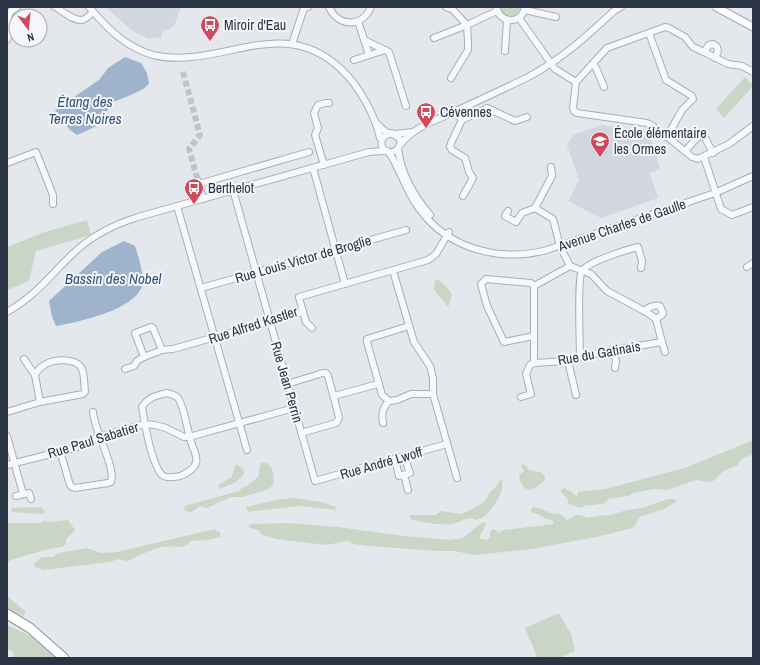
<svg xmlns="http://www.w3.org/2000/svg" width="760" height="665" viewBox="0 0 760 665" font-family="'Archivo Narrow',sans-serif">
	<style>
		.built { fill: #d2d6de }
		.green { fill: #c9d6c5 }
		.water { fill: #9fb4cc }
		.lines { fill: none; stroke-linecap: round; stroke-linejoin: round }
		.minor-tunnel { stroke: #bfc3cb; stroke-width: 6; stroke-dasharray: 6 3; stroke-linecap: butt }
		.minor-casing { stroke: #a9aeb7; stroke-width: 8 }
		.major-casing { stroke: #a3abb8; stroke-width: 9 }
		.highway-casing { stroke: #8b94a3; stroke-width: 11 }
		.minor { stroke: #f7f8fa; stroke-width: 6 }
		.major { stroke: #fff; stroke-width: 7 }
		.highway { stroke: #fff; stroke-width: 9 }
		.labels { text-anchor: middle; stroke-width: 4; stroke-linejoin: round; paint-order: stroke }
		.poi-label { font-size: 14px; fill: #2b3445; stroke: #f4f6f9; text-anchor: start }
		.street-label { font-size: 14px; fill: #2b3445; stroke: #f4f6f9 }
		.water-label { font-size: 15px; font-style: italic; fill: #34527a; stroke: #f4f6f9 }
	</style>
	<rect width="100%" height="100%" fill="#e4e7ec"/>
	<!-- built -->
	<g class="built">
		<path d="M 106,7 L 181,7 L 174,26 L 162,32 L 161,39 L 155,37 L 149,39 L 131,30 Z"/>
		<path d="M 601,125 L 644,130 L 650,135 L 660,169 L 650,173 L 658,198 L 601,218 L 568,201 L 579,180 L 567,145 L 573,135 Z"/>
	</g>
	<!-- green -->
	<g class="green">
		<path d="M 499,7 L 523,7 C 516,21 506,21 499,7 Z"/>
		<path d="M 745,77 L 753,86 L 724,118 L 716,109 Z"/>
		<path d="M 87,220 L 91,235 L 36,251 L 29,281 L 7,290 L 7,247 L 45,232 Z"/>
		<path d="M 436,279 C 440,280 452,291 452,295 C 451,298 449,305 448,307 L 434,290 L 435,280 Z"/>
		<path d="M 753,440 L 753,454 L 740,460 L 738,465 L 723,471 L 713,481 L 710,482 L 696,480 L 668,490 L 654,489 L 633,493 L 628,496 L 608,499 L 605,503 L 600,504 L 584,506 L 582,508 L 569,504 L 567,498 L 561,492 L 561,489 L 565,488 L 577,496 L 578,495 L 578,492 L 605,489 L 685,468 Z"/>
		<path d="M 261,462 C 273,462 275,476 273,485 L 269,489 L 243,497 L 231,497 L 207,508 L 200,506 L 190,513 L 184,510 L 185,506 L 239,491 C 242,487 247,487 250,484 C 253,481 255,479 258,477 Z"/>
		<path d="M 523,464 L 527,467 L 529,470 C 533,471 540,471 543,474 C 550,481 535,488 530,490 L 524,488 L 520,481 L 519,476 L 524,471 L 521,466 Z"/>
		<path d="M 235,465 L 238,465 L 243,469 L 244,474 L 236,482 L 220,489 L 218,485 L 232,477 Z"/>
		<path d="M 501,479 C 507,488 493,509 485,516 C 483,518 479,519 476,520 C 467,515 461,523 452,524 C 439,525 422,523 410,519 L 410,515 L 435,515 L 441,511 L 461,514 L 472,509 L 484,502 L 490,492 L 495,488 Z"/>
		<path d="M 294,498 L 322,502 L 336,507 L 335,510 L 300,506 L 255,511 L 249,512 L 246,509 L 247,507 L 275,500 Z"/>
		<path d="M 668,499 L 675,499 L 677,501 L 664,509 L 639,517 L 636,524 L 632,528 L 601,536 L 532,549 L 474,555 L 455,551 L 438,551 L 369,546 L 354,544 L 348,541 L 326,545 L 276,539 L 260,534 L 260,531 L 248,527 L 251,524 L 289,523 L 338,527 L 403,536 L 450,540 L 463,538 L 480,524 L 485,522 L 486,524 L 479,538 L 486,540 L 490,538 L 490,532 L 492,529 L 496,530 L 498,533 L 500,532 L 503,530 L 554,524 L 552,520 L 544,518 L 538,514 L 532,513 L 531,510 L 533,507 L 539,508 L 550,513 L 560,514 L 567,520 L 576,515 L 581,515 L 588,518 L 603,515 L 607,516 L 627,510 L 642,508 Z"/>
		<path d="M 41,507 L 44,510 L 45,512 L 43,514 L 12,512 L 11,509 L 12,508 Z"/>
		<path d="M 68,520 L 75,530 L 66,539 L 66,544 L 62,547 L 53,548 L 13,559 L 7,563 L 7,523 L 41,523 L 44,521 L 50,522 Z"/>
		<path d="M 215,529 L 216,531 L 220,532 L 220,537 L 208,540 L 191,541 C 184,551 172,544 161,547 C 152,550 136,556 128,561 L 118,559 L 110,562 L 43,570 L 34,566 L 34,564 L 42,557 L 53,557 L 59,553 L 87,548 L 101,553 L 117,552 Z"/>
		<path d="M 7,596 L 26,612 L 23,616 L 7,608 Z"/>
		<path d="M 559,613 L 571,634 L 575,651 L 560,658 L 538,658 L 526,631 L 525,628 Z"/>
		<path d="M 7,625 L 32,637 L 56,658 L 12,658 L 14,655 L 12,651 L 7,649 Z"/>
	</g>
	<!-- water -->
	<g class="water">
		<path d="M 125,57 L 141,63 L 147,73 L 149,84 L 143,89 L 131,95 L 113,102 L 97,126 L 77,135 L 70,130 L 55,110 L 99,80 L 108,68 Z"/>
		<path d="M 124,241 L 135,246 C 138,255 145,277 142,286 C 135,310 78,322 56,326 L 52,317 L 49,301 L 102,252 Z"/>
	</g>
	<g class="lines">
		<!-- minor-tunnel -->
		<path class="minor-tunnel" d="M 183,72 L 200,135 L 189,149 L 198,181"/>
		<!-- minor casing -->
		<g class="minor-casing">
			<g id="minor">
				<path d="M 55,7 C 62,11 74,21 82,20 C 86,19 90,15 93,12"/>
				<path d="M 89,7 C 107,28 125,47 153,55 C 220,71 281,11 342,70 C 359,86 375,115 380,138 L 382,139"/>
				<path d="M 329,7 C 338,27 362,28 371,7"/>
				<path d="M 446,7 L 453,10 L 467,25 L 468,41 L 468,50 L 451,78"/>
				<path d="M 496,7 C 500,24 522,25 525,7"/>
				<path d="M 525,10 L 556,17"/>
				<path d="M 519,18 L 555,69 L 576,82"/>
				<path d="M 358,21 L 369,55"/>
				<path d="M 649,33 L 666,80 L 692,96 L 693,99 L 682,110 L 667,137"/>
				<path d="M 434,38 L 467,25 L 497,11"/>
				<path d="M 7,40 C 12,26 1,15 17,7"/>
				<path d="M 364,40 L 389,52 L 406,106"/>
				<path d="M 292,44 L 304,8 L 308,7"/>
				<path d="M 505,51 L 507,20"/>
				<path d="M 704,52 L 709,45 L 713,44 L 717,47 L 718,51 L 715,58"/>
				<path d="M 354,60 L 385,50"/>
				<path d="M 593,64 L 596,68 L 604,87"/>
				<path d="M 753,72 L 742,66 L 728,64 L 704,52 L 693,47 L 685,37 L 669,28 L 665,27 L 607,48 L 576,82 L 573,108 L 574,111 L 577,113 L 647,123 L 653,126 L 661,134 L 670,139 L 692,157 L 698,159 L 729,144 L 753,126"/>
				<path d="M 455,112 L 462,120 L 451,143 L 450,147 L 452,150 L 465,158 L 469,172 L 473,178 L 463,196"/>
				<path d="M 462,120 L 487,108 L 515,121 L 527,117"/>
				<path d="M 376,123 C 380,126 383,130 386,132 C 395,136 405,136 398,149 L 391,153 L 383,149 C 379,141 383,135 392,133"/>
				<path d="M 395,134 L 413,132"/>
				<path d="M 401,144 C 414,126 438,120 458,110 C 482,99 506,88 530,76 C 562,59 588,35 614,11 L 621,7"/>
				<path d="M 398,149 C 401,173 415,197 430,215"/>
				<path d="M 685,151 L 701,134 L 704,136 L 713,153"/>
				<path d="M 388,152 C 394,158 396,166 400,173 C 406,186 412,200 421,211 C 450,250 502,262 547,250 L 715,193 L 753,176"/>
				<path d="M 704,157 L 721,209 L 732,215 L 753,207"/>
				<path d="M 7,163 L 36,152 L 53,195 L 53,204"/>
				<path d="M 324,165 L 315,135 L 318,128 L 314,113 L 318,105 L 325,103 L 329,103"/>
				<path d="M 313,168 L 345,284"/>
				<path d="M 198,181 L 203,199"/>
				<path d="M 199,184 L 309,152"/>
				<path d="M 233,190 L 315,481 L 447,444"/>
				<path d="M 177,206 L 247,450"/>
				<path d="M 535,208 L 552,176 L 551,167"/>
				<path d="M 508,211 L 505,216 L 516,222 L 522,213 L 535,208 L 553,219 L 560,246 L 570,266 L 591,274 L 607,291 L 648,313 L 656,319 L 662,342 L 613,350 L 580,357 L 568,361 L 534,363 L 534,286 L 570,266"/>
				<path d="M 747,267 L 753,263"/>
				<path d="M 393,271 L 414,342 L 430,366 L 433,378 L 433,394 L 457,478"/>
				<path d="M 534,286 L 531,283 L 486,279 L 481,284 L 487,306 L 504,342 L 534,336"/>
				<path d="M 201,288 L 406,230"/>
				<path d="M 644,311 C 649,307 654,304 660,306 L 663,313 L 662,315 L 656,319"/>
				<path d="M 7,312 C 38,295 53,271 78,249 C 96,233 116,224 138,217 L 369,152 L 385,151"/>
				<path d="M 303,312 L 306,322 L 312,328"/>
				<path d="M 409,326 L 367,339 L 367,342 L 382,395 L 389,401 L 397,400 L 411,394 L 433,394"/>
				<path d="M 662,342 L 665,352"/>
				<path d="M 613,350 L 616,361 L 615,368"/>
				<path d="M 144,357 L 135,333 L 151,327 L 153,328 L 162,350"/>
				<path d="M 580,357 C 580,343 577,279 582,271 C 589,261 626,250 638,247 L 642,261 L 641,268"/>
				<path d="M 24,359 L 35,375"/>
				<path d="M 568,361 L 576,395"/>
				<path d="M 125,369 L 134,366 L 137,361 L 144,357 L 162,350 L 173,349 L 303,312 L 299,297 L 428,260 L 436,254 L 449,232"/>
				<path d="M 287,384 L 323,373 L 326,373 L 328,376 L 339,417 L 338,420 L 336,423 L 301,433"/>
				<path d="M 167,393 C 171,394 175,395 178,398 C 184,405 188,434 192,445 C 194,450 198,457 196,463 C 194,469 186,474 180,476 C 175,477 167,479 162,475 C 152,465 144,422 142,407 C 148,397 156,396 167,393 Z"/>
				<path d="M 334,396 L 378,384"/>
				<path d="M 521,397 L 531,394 L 526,374 L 530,365 L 534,363"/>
				<path d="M 7,412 L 40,402 L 83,394 L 85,392 C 84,384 85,374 81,367 C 74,358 55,359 46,364 C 42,366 37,371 35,375 L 40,402"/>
				<path d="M 383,423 C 381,413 383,408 389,401"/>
				<path d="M 7,436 L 23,494"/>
				<path d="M 60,451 L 70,485 L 72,487 L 75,488 L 108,483 L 111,482 C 116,467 94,430 93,412"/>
				<path d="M 395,459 L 399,476 L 410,473 L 404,456"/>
				<path d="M 7,465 L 75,448 L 99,437 L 144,424 L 155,425 L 166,428 L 184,437 L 189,437 L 294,408"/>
				<path d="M 404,475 L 408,490"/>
				<path d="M 16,496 L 29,493 L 31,499"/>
			</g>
		</g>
		<!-- major casing -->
		<g class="major-casing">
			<path id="major" d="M 716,7 L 753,27"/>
		</g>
		<!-- highway casing -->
		<g class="highway-casing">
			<path id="highway" d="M 7,614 L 30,628 L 64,658"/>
		</g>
		<!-- minor -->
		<use href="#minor" class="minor"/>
		<!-- major -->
		<use href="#major" class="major"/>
		<!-- highway -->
		<use href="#highway" class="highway"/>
	</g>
	<!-- icons -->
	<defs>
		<g id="bus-pin" transform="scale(1)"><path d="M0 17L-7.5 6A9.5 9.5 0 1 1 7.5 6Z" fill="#d1495b" stroke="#f4f6f9"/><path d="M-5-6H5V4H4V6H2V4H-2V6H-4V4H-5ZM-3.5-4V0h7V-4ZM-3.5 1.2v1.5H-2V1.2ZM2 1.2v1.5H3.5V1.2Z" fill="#fff"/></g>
		<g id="school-pin" transform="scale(1)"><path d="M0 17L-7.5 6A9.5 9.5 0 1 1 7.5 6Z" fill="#d1495b" stroke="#f4f6f9"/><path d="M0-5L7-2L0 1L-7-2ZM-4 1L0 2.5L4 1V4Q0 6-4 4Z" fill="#fff"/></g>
	</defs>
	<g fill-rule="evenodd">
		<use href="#bus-pin" x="210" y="25"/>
		<use href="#bus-pin" x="426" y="112"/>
		<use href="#school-pin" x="600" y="141"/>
		<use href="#bus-pin" x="194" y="188"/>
	</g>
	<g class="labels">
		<!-- poi labels -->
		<g class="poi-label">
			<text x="224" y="30">Miroir d'Eau</text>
			<text x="440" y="117">Cévennes</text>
			<text x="614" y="138">École élémentaire<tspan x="614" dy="16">les Ormes</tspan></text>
			<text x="208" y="193">Berthelot</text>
		</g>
		<!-- street labels -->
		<g class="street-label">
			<text transform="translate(622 225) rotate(-19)" y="5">Avenue Charles de Gaulle</text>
			<text transform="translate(303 259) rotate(-16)" y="5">Rue Louis Victor de Broglie</text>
			<text transform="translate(253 325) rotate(-18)" y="5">Rue Alfred Kastler</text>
			<text transform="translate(599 353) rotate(-10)" y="5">Rue du Gatinais</text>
			<text transform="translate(287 382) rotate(74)" y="5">Rue Jean Perrin</text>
			<text transform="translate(93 440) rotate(-17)" y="5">Rue Paul Sabatier</text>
			<text transform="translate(381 463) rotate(-16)" y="5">Rue André Lwoff</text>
		</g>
		<!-- water labels -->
		<g class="water-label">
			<text x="85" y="107">Étang des<tspan x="85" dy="17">Terres Noires</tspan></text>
			<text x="113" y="284">Bassin des Nobel</text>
		</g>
	</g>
	<!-- border -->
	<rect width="760" height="665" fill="none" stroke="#2b3445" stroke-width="16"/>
	<!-- north arrow -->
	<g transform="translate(28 28) rotate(164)"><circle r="19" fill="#f4f6f9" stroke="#a4a8b1"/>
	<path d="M0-3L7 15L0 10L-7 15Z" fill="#d1495b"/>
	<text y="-6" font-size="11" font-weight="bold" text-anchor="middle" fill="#2b3445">N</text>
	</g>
</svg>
